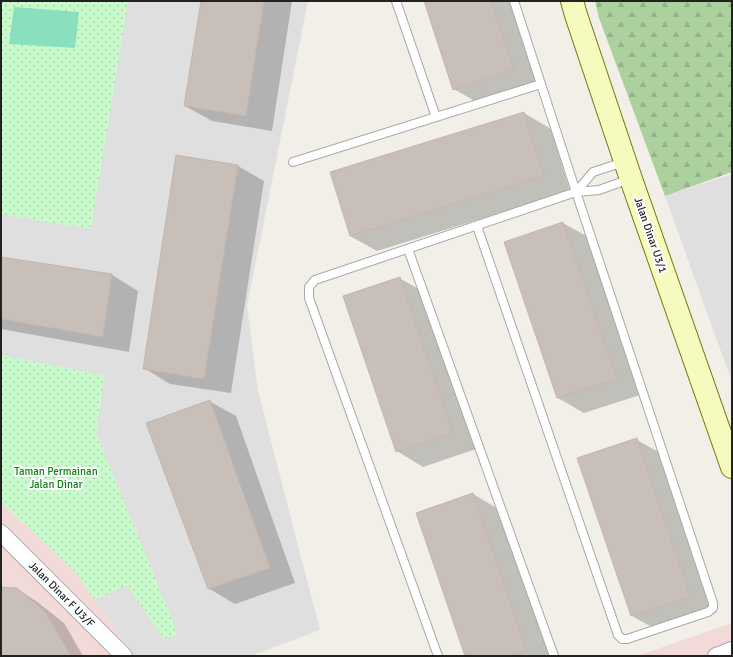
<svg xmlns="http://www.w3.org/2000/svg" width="733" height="657" viewBox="0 0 733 657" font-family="Signika,sans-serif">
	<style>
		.residential { fill: #e0dfdf }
		.commercial { fill: #f2dad9 }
		.forest { fill: url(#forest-firs) }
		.park { fill: url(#park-dots) }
		.pitch { fill: #88e0be }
		.shadow { fill: #0003 }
		.building { fill: #c7bfb8; stroke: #c4b6ab }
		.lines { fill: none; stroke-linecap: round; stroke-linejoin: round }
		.lane-casing { stroke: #a9a9a9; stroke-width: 10 }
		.street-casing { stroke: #a9a9a9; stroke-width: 18 }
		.secondary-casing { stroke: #707d05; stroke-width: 24 }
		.lane { stroke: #fff; stroke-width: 8 }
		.street { stroke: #fff; stroke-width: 16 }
		.secondary { stroke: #f7fabf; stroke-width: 22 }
		.labels { text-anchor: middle; stroke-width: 4; stroke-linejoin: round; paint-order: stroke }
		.street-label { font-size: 11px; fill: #222; stroke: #fff }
		.park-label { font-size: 11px; fill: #0c8416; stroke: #fff }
	</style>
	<defs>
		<pattern id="forest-firs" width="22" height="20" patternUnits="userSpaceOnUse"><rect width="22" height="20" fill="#add19e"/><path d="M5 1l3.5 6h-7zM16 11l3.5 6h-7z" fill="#95b388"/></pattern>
		<pattern id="park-dots" width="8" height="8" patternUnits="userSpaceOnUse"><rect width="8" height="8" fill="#c8facc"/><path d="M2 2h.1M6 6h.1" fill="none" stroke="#acd6af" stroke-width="1.8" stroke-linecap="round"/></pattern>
	</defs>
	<rect width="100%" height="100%" fill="#f2efe9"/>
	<!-- residential -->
	<g class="residential">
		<path d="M 1,1 L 308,1 L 247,306 L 258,391 L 320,630 L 251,656 L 134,656 L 76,573 L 1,502 Z"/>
		<path d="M 732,174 L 732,382 L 665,196 Z"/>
	</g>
	<!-- commercial -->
	<g class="commercial">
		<path d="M 1,502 L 76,573 L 134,656 L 1,656 Z"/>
		<path d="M 732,623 L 732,656 L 637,656 Z"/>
	</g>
	<!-- forest -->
	<path class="forest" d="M 595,1 L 732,1 L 732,172 L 665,196 L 599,18 Z"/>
	<!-- park -->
	<g class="park">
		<path d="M 1,1 L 128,1 L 91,229 L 1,214 Z"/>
		<path d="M 1,355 L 105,376 L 96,433 L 178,634 L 164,639 L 127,585 L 94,600 L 76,573 L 1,502 Z"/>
	</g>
	<!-- pitch -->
	<path class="pitch" d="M 14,7 L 79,12 L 75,48 L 9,44 Z"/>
	<!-- shadow -->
	<g class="shadow">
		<path d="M 202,1 L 292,1 L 272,131 L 212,121 L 185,106 Z"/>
		<path d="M 425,1 L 512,1 L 540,85 L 480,104 L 454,89 Z"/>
		<path d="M 524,113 L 551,129 L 570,191 L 377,251 L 350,236 Z"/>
		<path d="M 238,166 L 264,181 L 231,393 L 170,384 L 144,368 Z"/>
		<path d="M 563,223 L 590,238 L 643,394 L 584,413 L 558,398 L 505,243 Z"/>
		<path d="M 1,258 L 112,275 L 138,291 L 129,352 L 1,329 Z"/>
		<path d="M 399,278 L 426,293 L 479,448 L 423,467 L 397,451 Z"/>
		<path d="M 209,401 L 236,416 L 295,583 L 235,604 L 208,588 Z"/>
		<path d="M 637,440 L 664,455 L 717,612 L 659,631 L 632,616 L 579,459 Z"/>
		<path d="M 473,494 L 500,510 L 550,656 L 466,656 Z"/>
		<path d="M 1,588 L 17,589 L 36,601 L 64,623 L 83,656 L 1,656 Z"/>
	</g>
	<!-- building -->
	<g class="building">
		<path d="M 201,1 L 264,1 L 246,116 L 184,106 Z"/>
		<path d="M 424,1 L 491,1 L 514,70 L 453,90 Z"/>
		<path d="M 524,112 L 544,176 L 350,236 L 330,172 Z"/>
		<path d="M 176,155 L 238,165 L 204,379 L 143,369 Z"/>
		<path d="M 563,222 L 617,379 L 557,398 L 504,242 Z"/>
		<path d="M 1,257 L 112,274 L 103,337 L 1,319 Z"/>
		<path d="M 400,277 L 453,433 L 396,452 L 343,296 Z"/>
		<path d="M 210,400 L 270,568 L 208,589 L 146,423 Z"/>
		<path d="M 637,438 L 691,597 L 631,616 L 577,458 Z"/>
		<path d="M 473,493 L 527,651 L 512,656 L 465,656 L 416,513 Z"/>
		<path d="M 1,587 L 17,588 L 45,611 L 71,656 L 1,656 Z"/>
	</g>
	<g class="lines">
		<!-- lane casing -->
		<g class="lane-casing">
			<g id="lane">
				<path d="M 396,1 L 436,117"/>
				<path d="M 293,162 L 541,84"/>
				<path d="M 576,192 L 593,172 L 624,162"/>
				<path d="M 477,226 L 618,635 L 622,639 L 627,639 L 708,612 L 713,608 L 713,603 L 576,192 L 514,1"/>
				<path d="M 408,249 L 554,656"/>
				<path d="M 438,656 L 309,298 L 309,287 L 315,280 L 576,192 L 599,190 L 630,179"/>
			</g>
		</g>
		<!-- street casing -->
		<g class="street-casing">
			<g id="street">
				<path d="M 1,533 L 124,656"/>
				<path d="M 716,656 L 732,650"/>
			</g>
		</g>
		<!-- secondary casing -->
		<g class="secondary-casing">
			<path id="secondary" d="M 572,1 L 576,15 L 631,179 L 732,467"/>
		</g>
		<!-- lane -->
		<use href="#lane" class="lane"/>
		<!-- street -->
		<use href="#street" class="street"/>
		<!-- secondary -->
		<use href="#secondary" class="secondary"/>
	</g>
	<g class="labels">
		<!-- street labels -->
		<g class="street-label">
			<text transform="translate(651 235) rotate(71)" y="4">Jalan Dinar U3/1</text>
			<text transform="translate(62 594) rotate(45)" y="4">Jalan Dinar F U3/F</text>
		</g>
		<!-- park labels -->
		<g class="park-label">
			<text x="56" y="475">Taman Permainan<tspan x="56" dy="13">Jalan Dinar</tspan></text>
		</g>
	</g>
	<!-- border -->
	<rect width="733" height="657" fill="none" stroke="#222222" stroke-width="4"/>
</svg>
